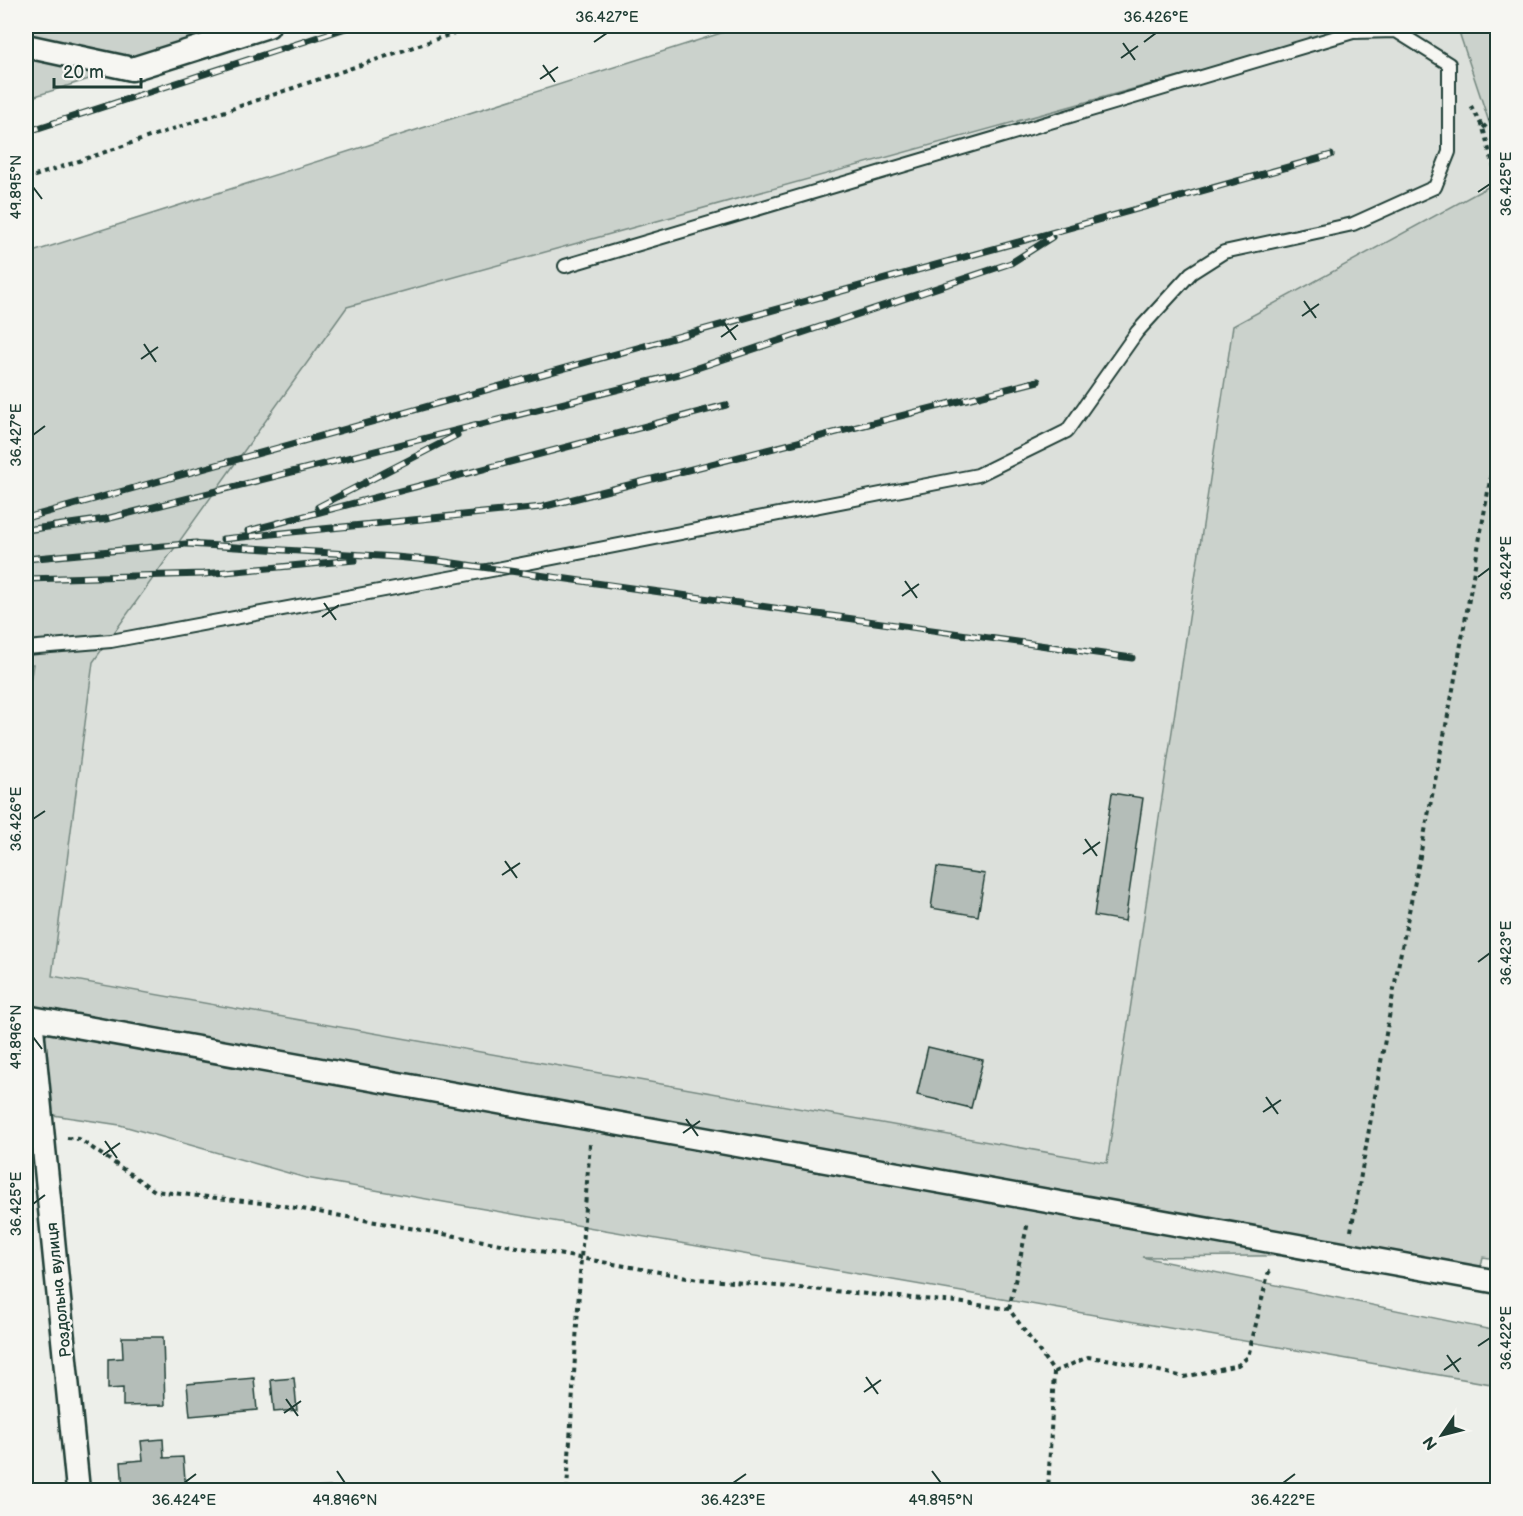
<svg xmlns="http://www.w3.org/2000/svg" width="1523" height="1516" viewBox="0 0 1523 1516" font-family="'Balsamiq Sans',sans-serif">
	<style>
		.built { fill: #dce0db }
		.green { fill: #cbd2cc; stroke: #758880; stroke-width: 1.5 }
		.building { fill: #b4bdb8; stroke: #1f3d34; stroke-width: 1.5 }
		.lines { fill: none; stroke-linecap: round; stroke-linejoin: round }
		.lane-casing { stroke: #1f3d34; stroke-width: 16 }
		.street-casing { stroke: #1f3d34; stroke-width: 27 }
		.path { stroke: #1f3d34; stroke-width: 4; stroke-dasharray: 4.5 4.5; stroke-linecap: butt }
		.lane { stroke: #f6f6f2; stroke-width: 12 }
		.street { stroke: #f6f6f2; stroke-width: 22 }
		.rail-casing { stroke: #1f3d34; stroke-width: 7 }
		.rail { stroke: #f6f6f2; stroke-width: 4.5; stroke-dasharray: 14; stroke-linecap: butt }
		.ticks { fill: none; stroke: #1f3d34; stroke-width: 2 }
		.labels { text-anchor: middle; stroke-width: 5; stroke-linejoin: round; paint-order: stroke }
		.street-label { font-size: 16px; fill: #1f3d34; stroke: #f6f6f2 }
		.neatline { fill: none; stroke: #1f3d34; stroke-width: 2 }
		.ticks-label { font-size: 15px; text-anchor: middle; fill: #1f3d34 }
	</style>
	<rect width="100%" height="100%" fill="#edefea"/>
	<filter id="ink" filterUnits="userSpaceOnUse"><feTurbulence type="fractalNoise" baseFrequency=".0167" numOctaves="2"/><feDisplacementMap in="SourceGraphic" scale="12" xChannelSelector="R" yChannelSelector="G"/><feConvolveMatrix kernelMatrix="1 2 1 2 8 2 1 2 1" color-interpolation-filters="sRGB"/></filter>
	<g filter="url(#ink)">
		<!-- built -->
		<path class="built" d="M 1360,26 L 1457,26 L 1497,146 L 1497,182 L 1233,326 L 1107,1163 L 52,977 L 93,662 L 347,306 Z"/>
		<!-- green -->
		<g class="green">
			<path d="M 26,26 L 256,26 L 26,99 Z"/>
			<path d="M 743,26 L 1360,26 L 347,307 L 93,662 L 52,976 L 1107,1163 L 1233,326 L 1497,182 L 1497,1259 L 1483,1257 L 1478,1279 L 1345,1255 L 1142,1257 L 1497,1331 L 1497,1385 L 306,1178 L 120,1125 L 26,1111 L 26,707 L 33,664 L 26,664 L 26,254 Z"/>
			<path d="M 1457,26 L 1497,26 L 1497,146 Z"/>
		</g>
		<!-- building -->
		<g class="building">
			<path d="M 1112,793 L 1143,798 L 1125,921 L 1094,916 Z"/>
			<path d="M 937,867 L 985,874 L 978,916 L 931,908 Z"/>
			<path d="M 928,1047 L 983,1060 L 971,1108 L 917,1095 Z"/>
			<path d="M 122,1337 L 163,1337 L 165,1405 L 123,1406 L 123,1388 L 108,1389 L 108,1359 L 123,1358 Z"/>
			<path d="M 254,1378 L 257,1410 L 190,1416 L 187,1384 Z"/>
			<path d="M 294,1378 L 297,1410 L 274,1412 L 271,1380 Z"/>
			<path d="M 163,1439 L 164,1458 L 183,1457 L 186,1490 L 123,1490 L 121,1462 L 143,1460 L 141,1441 Z"/>
			<path d="M 334,1487 L 334,1490 L 289,1490 L 289,1489 Z"/>
		</g>
		<g class="lines">
			<!-- lane casing -->
			<g class="lane-casing">
				<path id="lane" d="M 26,648 L 111,641 L 497,569 L 978,475 L 1067,431 L 1137,332 L 1191,273 L 1224,252 L 1353,224 L 1435,187 L 1449,152 L 1449,64 L 1396,31 L 1353,32 L 565,266"/>
			</g>
			<!-- street casing -->
			<g class="street-casing">
				<g id="street">
					<path d="M 26,46 L 132,69 L 268,26"/>
					<path d="M 26,1017 L 1498,1282"/>
					<path d="M 31,1018 L 78,1490"/>
				</g>
			</g>
			<!-- path -->
			<g class="path">
				<path d="M 1471,106 L 1483,128 L 1498,181"/>
				<path d="M 1483,128 L 1498,113"/>
				<path d="M 26,179 L 475,26"/>
				<path d="M 67,1138 L 79,1139 L 155,1191 L 279,1205 L 699,1279 L 956,1302 L 1009,1309 L 1054,1372 L 1048,1490"/>
				<path d="M 1351,1231 L 1397,972 L 1452,695 L 1498,435"/>
				<path d="M 1009,1309 L 1028,1222"/>
				<path d="M 1054,1372 L 1088,1357 L 1113,1360 L 1184,1377 L 1238,1365 L 1248,1357 L 1268,1274 L 1272,1268"/>
				<path d="M 567,1490 L 581,1258 L 590,1144"/>
			</g>
			<!-- lane -->
			<use href="#lane" class="lane"/>
			<!-- street -->
			<use href="#street" class="street"/>
			<!-- rail casing -->
			<g class="rail-casing">
				<g id="rail">
					<path d="M 26,132 L 352,26"/>
					<path d="M 318,507 L 457,435"/>
					<path d="M 26,518 L 1331,155"/>
					<path d="M 26,530 L 106,519 L 679,374 L 1011,263 L 1052,237"/>
					<path d="M 248,531 L 726,405"/>
					<path d="M 223,539 L 542,507 L 1038,381"/>
					<path d="M 188,544 L 396,557 L 439,561 L 1132,658"/>
					<path d="M 26,559 L 196,543"/>
					<path d="M 26,579 L 204,574 L 355,560"/>
				</g>
			</g>
			<!-- rail -->
			<use href="#rail" class="rail"/>
		</g>
	</g>
	<!-- ticks -->
	<path class="ticks" d="M 594,42 L 607,33M 1144,42 L 1156,33M 1123,43 L 1135,60M 1121,58 L 1138,46M 543,65 L 555,82M 540,79 L 558,67M 33,187 L 42,199M 1478,192 L 1490,184M 1304,301 L 1316,318M 1302,316 L 1319,304M 724,323 L 736,340M 721,337 L 738,325M 144,344 L 156,362M 141,359 L 158,347M 33,435 L 45,426M 1478,577 L 1490,568M 905,581 L 917,598M 902,596 L 919,584M 324,603 L 336,620M 322,617 L 339,605M 33,819 L 45,811M 1085,839 L 1097,856M 1083,854 L 1100,842M 505,861 L 517,878M 502,875 L 520,863M 1478,962 L 1490,953M 33,1037 L 42,1049M 1266,1097 L 1278,1114M 1263,1112 L 1281,1100M 686,1119 L 698,1136M 683,1133 L 700,1121M 105,1141 L 117,1158M 103,1155 L 120,1143M 33,1204 L 45,1195M 1478,1346 L 1490,1338M 1447,1355 L 1459,1372M 1444,1370 L 1461,1358M 866,1377 L 878,1394M 864,1392 L 881,1380M 286,1399 L 298,1416M 284,1413 L 301,1401M 337,1471 L 345,1483M 932,1471 L 941,1483M 184,1483 L 196,1474M 733,1483 L 746,1474M 1283,1483 L 1295,1474"/>
	<g class="labels">
		<!-- street labels -->
		<g class="street-label">
			<text transform="translate(58 1290) rotate(-96)" y="6">Роздольна вулиця</text>
		</g>
	</g>
	<!-- margin -->
	<rect width="1523" height="1516" fill="none" stroke="#f6f6f2" stroke-width="66"/>
	<!-- north arrow -->
	<g transform="translate(1442 1435) rotate(235)" stroke="#f6f6f2" stroke-width="4.5" paint-order="stroke">
	<path d="M0-4.5L10 22L0 15L-10 22Z" fill="#1f3d34"/>
	<text y="-9" font-size="16" font-weight="bold" text-anchor="middle" fill="#1f3d34">N</text>
	</g>
	<!-- scale -->
	<path d="M54 78v9h87v-9" fill="none" stroke="#1f3d34" stroke-width="3"/>
	<text x="63" y="78" font-size="18" fill="#1f3d34" stroke="#f6f6f2" stroke-width="4.5" paint-order="stroke">20 m</text>
	<rect x="33" y="33" width="1457" height="1450" class="neatline"/>
	<g class="ticks-label">
		<text x="607" y="22">36.427°E</text>
		<text x="1156" y="22">36.426°E</text>
		<text transform="translate(1506 184) rotate(-90)" y="5">36.425°E</text>
		<text transform="translate(16 187) rotate(-90)" y="5">49.895°N</text>
		<text transform="translate(16 435) rotate(-90)" y="5">36.427°E</text>
		<text transform="translate(1506 568) rotate(-90)" y="5">36.424°E</text>
		<text transform="translate(16 819) rotate(-90)" y="5">36.426°E</text>
		<text transform="translate(1506 953) rotate(-90)" y="5">36.423°E</text>
		<text transform="translate(16 1037) rotate(-90)" y="5">49.896°N</text>
		<text transform="translate(16 1204) rotate(-90)" y="5">36.425°E</text>
		<text transform="translate(1506 1338) rotate(-90)" y="5">36.422°E</text>
		<text x="184" y="1505">36.424°E</text>
		<text x="345" y="1505">49.896°N</text>
		<text x="733" y="1505">36.423°E</text>
		<text x="941" y="1505">49.895°N</text>
		<text x="1283" y="1505">36.422°E</text>
	</g>
</svg>
